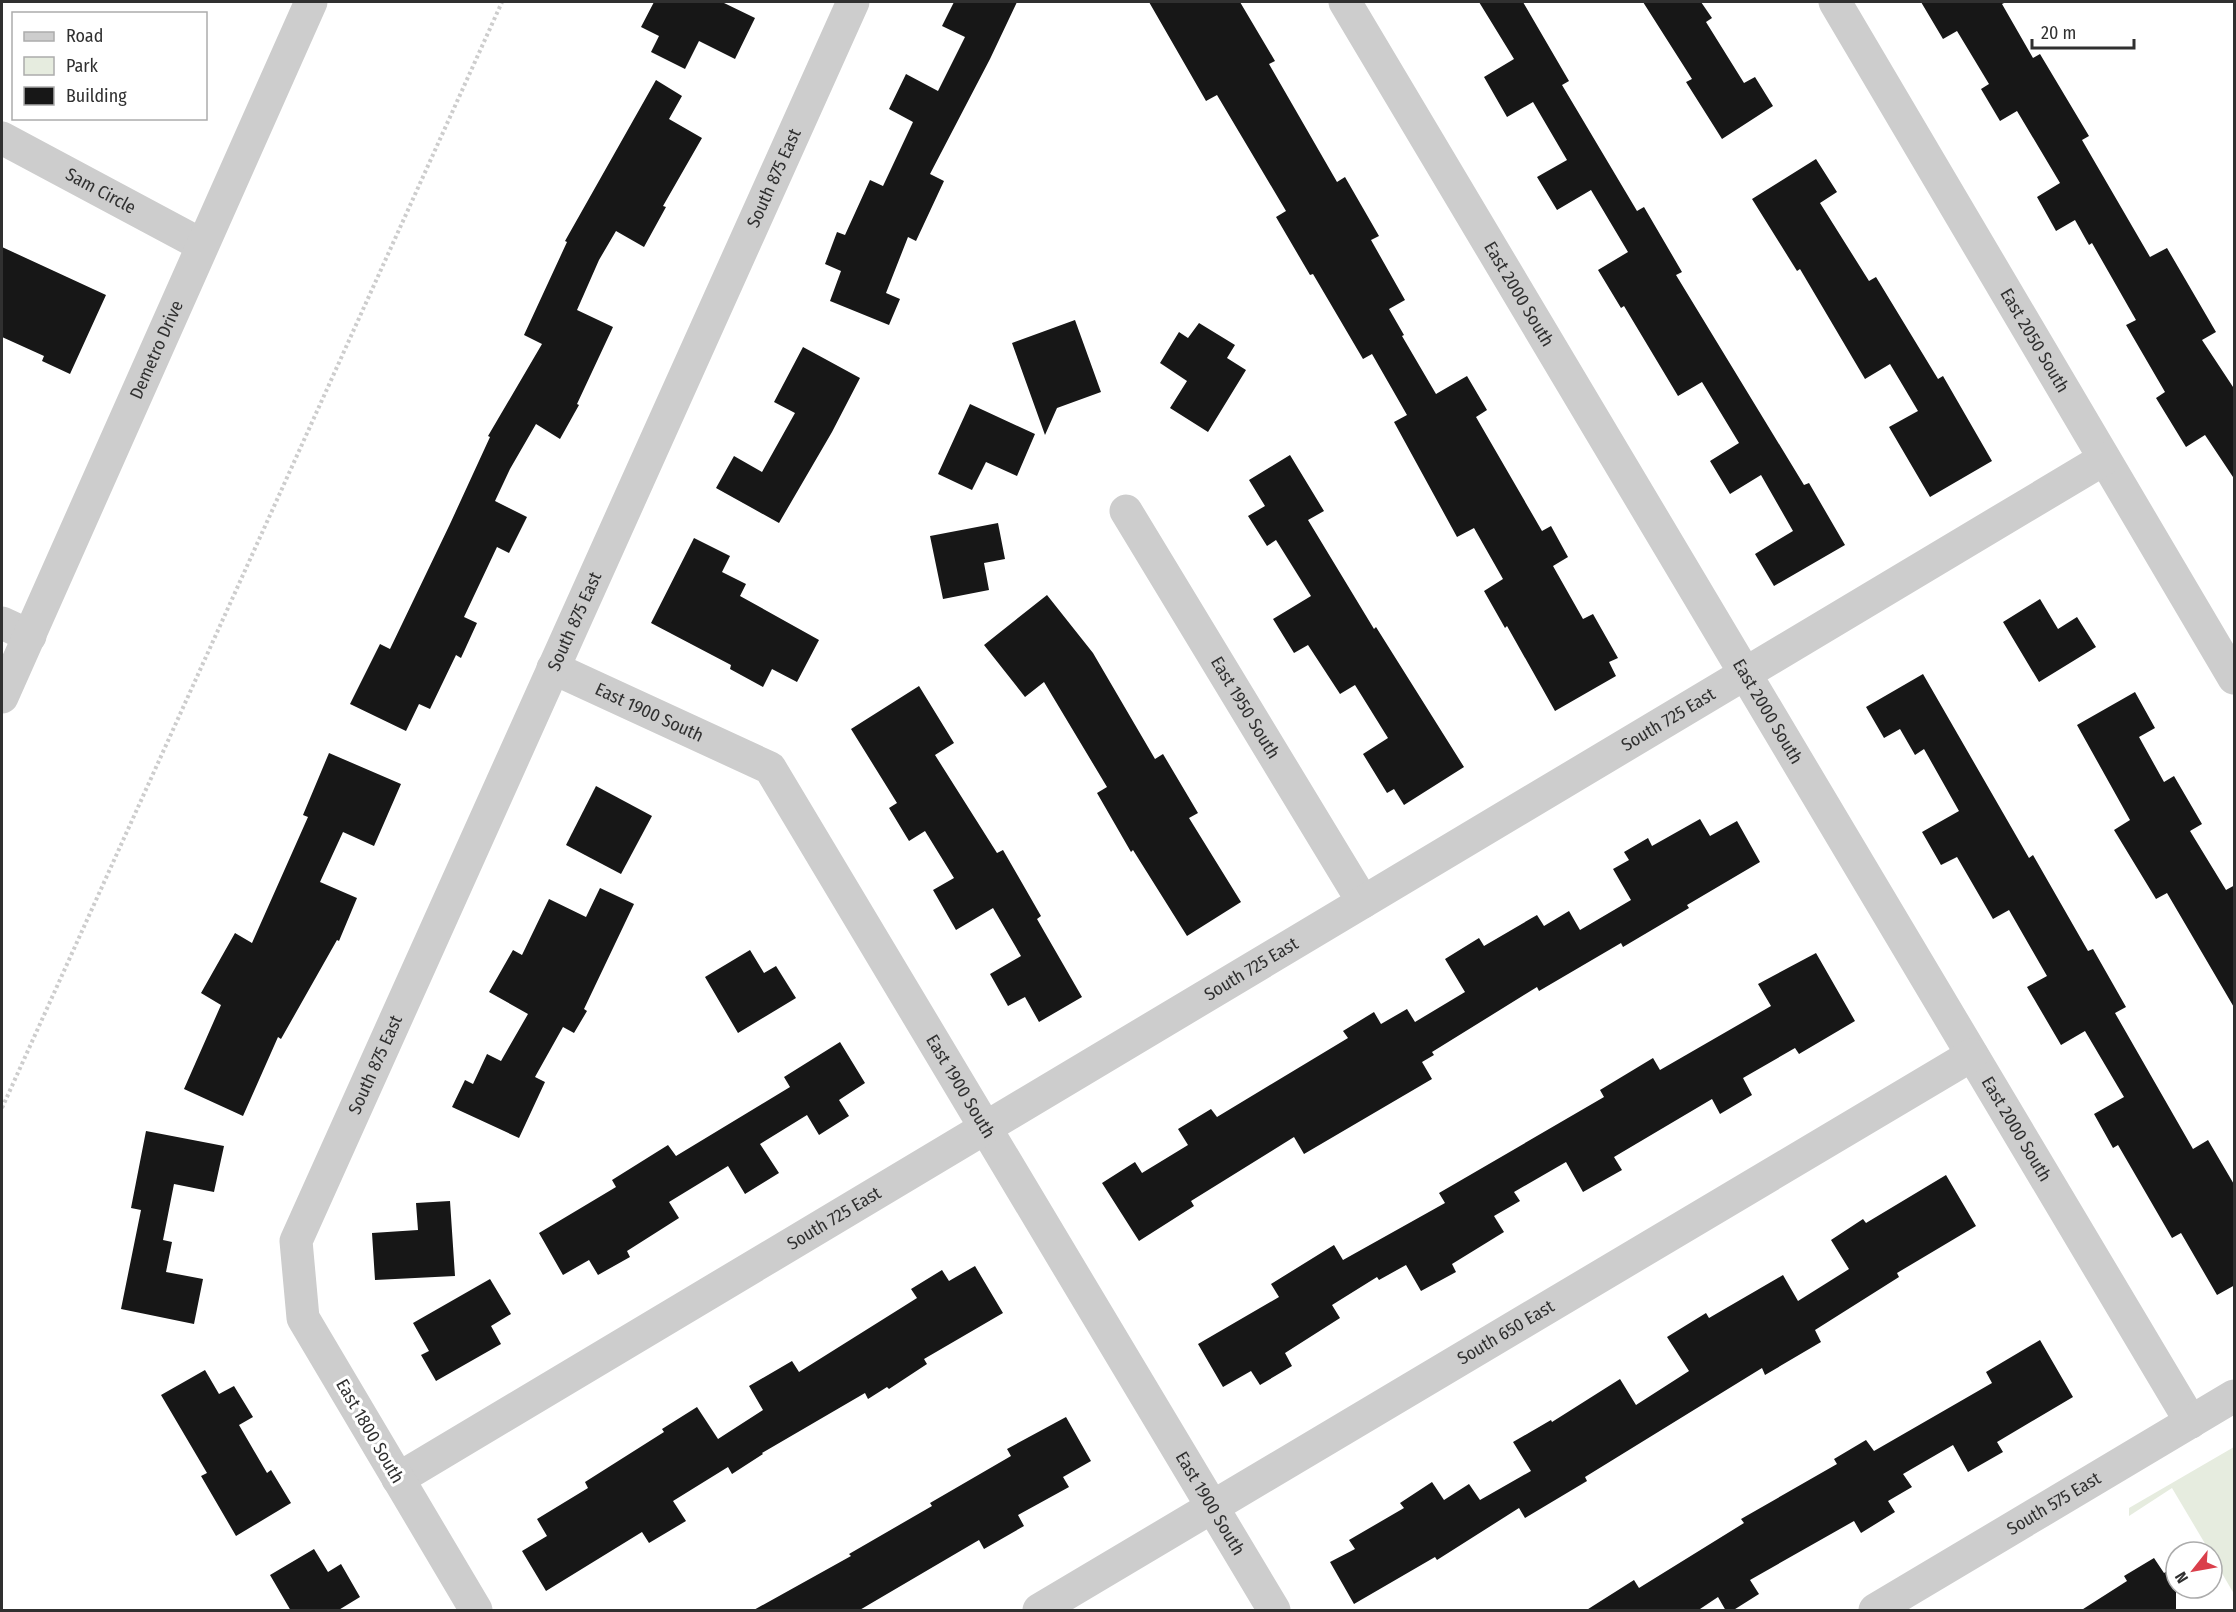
<svg xmlns="http://www.w3.org/2000/svg" width="2236" height="1612" viewBox="0 0 2236 1612" font-family="'Fira Sans Condensed',sans-serif">
	<style>
		.green { fill: #e6ecdf }
		.building { fill: #171717 }
		.lines { fill: none; stroke-linecap: round; stroke-linejoin: round }
		.path { stroke: #cdcdcd; stroke-width: 4; stroke-dasharray: 3 3; stroke-linecap: butt }
		.minor { stroke: #cdcdcd; stroke-width: 33 }
		.labels { text-anchor: middle; stroke-width: 6; stroke-linejoin: round; paint-order: stroke }
		.street-label { font-size: 18px; fill: #303030; stroke: #fff }
	</style>
	<rect width="100%" height="100%" fill="#fff"/>
	<!-- green -->
	<path class="green" d="M 2234,1447 L 2234,1594 L 2212,1556 L 2212,1552 L 2210,1552 L 2172,1488 L 2129,1516 L 2129,1508 Z"/>
	<!-- building -->
	<g class="building">
		<path d="M 654,2 L 722,2 L 755,18 L 735,59 L 699,41 L 685,69 L 651,52 L 659,36 L 641,27 Z"/>
		<path d="M 954,2 L 1017,2 L 990,59 L 930,174 L 944,181 L 916,241 L 908,237 L 886,293 L 900,299 L 889,325 L 830,301 L 841,271 L 825,264 L 837,232 L 845,235 L 870,180 L 883,186 L 913,122 L 889,109 L 906,74 L 938,91 L 965,37 L 942,26 Z"/>
		<path d="M 1149,2 L 1240,2 L 1275,61 L 1269,64 L 1337,182 L 1345,177 L 1379,236 L 1371,240 L 1405,300 L 1389,309 L 1404,335 L 1402,336 L 1436,394 L 1467,376 L 1487,410 L 1476,417 L 1542,531 L 1551,526 L 1568,557 L 1553,566 L 1583,619 L 1593,614 L 1618,658 L 1609,662 L 1616,676 L 1555,711 L 1507,626 L 1505,628 L 1484,591 L 1503,579 L 1474,528 L 1457,537 L 1394,422 L 1407,415 L 1372,354 L 1363,359 L 1313,274 L 1310,275 L 1276,217 L 1286,211 L 1217,95 L 1206,101 Z"/>
		<path d="M 1479,2 L 1523,2 L 1569,81 L 1562,85 L 1637,211 L 1644,207 L 1682,272 L 1676,275 L 1804,485 L 1809,483 L 1845,545 L 1774,586 L 1755,554 L 1793,531 L 1761,475 L 1730,494 L 1710,461 L 1739,443 L 1702,382 L 1678,396 L 1624,306 L 1621,308 L 1598,270 L 1628,252 L 1591,190 L 1557,210 L 1537,177 L 1567,160 L 1533,102 L 1507,117 L 1484,77 L 1514,59 Z"/>
		<path d="M 1643,2 L 1701,2 L 1712,18 L 1706,22 L 1744,83 L 1755,77 L 1773,106 L 1722,139 L 1686,82 L 1692,79 Z"/>
		<path d="M 1921,2 L 2006,2 L 2002,4 L 2033,58 L 2040,54 L 2089,136 L 2082,140 L 2150,257 L 2167,248 L 2216,332 L 2202,340 L 2235,390 L 2235,480 L 2205,435 L 2186,447 L 2156,398 L 2165,392 L 2126,325 L 2136,320 L 2092,243 L 2089,245 L 2075,220 L 2056,231 L 2037,197 L 2060,183 L 2017,111 L 2000,121 L 1981,89 L 1989,84 L 1957,31 L 1943,39 Z"/>
		<path d="M 656,80 L 682,96 L 669,119 L 702,138 L 663,206 L 666,207 L 644,247 L 616,231 L 599,260 L 577,310 L 613,327 L 577,404 L 579,405 L 560,439 L 536,424 L 510,469 L 495,501 L 527,517 L 509,553 L 497,547 L 464,617 L 477,623 L 461,658 L 456,655 L 430,709 L 419,704 L 406,731 L 350,704 L 380,644 L 390,649 L 450,524 L 490,437 L 488,436 L 542,344 L 524,335 L 567,242 L 565,241 Z"/>
		<path d="M 1816,159 L 1837,192 L 1820,203 L 1869,281 L 1876,277 L 1938,379 L 1943,376 L 1992,461 L 1930,497 L 1889,427 L 1918,411 L 1890,364 L 1865,379 L 1800,269 L 1797,271 L 1752,199 Z"/>
		<path d="M 2,247 L 106,295 L 70,374 L 42,361 L 44,356 L 2,337 Z"/>
		<path d="M 1075,320 L 1101,392 L 1057,408 L 1045,435 L 1012,343 Z"/>
		<path d="M 1199,323 L 1235,345 L 1227,358 L 1246,370 L 1208,432 L 1170,408 L 1187,381 L 1160,363 L 1179,332 L 1188,338 Z"/>
		<path d="M 803,347 L 860,378 L 832,432 L 779,523 L 716,488 L 734,456 L 762,472 L 795,413 L 774,402 Z"/>
		<path d="M 970,404 L 1035,434 L 1017,476 L 986,462 L 972,490 L 938,474 Z"/>
		<path d="M 1290,455 L 1324,511 L 1308,520 L 1374,629 L 1376,627 L 1464,767 L 1404,805 L 1394,789 L 1387,793 L 1363,754 L 1388,738 L 1355,685 L 1340,694 L 1308,645 L 1294,653 L 1273,619 L 1311,596 L 1276,540 L 1267,546 L 1248,516 L 1265,506 L 1249,480 Z"/>
		<path d="M 998,523 L 1005,559 L 984,563 L 989,590 L 943,599 L 930,536 Z"/>
		<path d="M 694,538 L 730,556 L 722,572 L 746,584 L 740,596 L 819,640 L 797,682 L 772,669 L 763,687 L 730,669 L 731,665 L 651,623 Z"/>
		<path d="M 1047,595 L 1093,653 L 1155,759 L 1163,754 L 1198,813 L 1189,818 L 1241,902 L 1187,936 L 1133,850 L 1131,852 L 1097,793 L 1107,787 L 1044,682 L 1025,697 L 984,645 Z"/>
		<path d="M 2040,599 L 2058,629 L 2077,617 L 2096,647 L 2039,682 L 2003,622 Z"/>
		<path d="M 1923,674 L 2029,858 L 2033,855 L 2088,951 L 2093,949 L 2126,1007 L 2115,1013 L 2193,1149 L 2208,1140 L 2235,1186 L 2235,1285 L 2217,1295 L 2181,1233 L 2172,1238 L 2118,1145 L 2113,1148 L 2094,1114 L 2124,1097 L 2085,1031 L 2061,1045 L 2027,987 L 2047,976 L 2009,910 L 1993,919 L 1957,857 L 1941,865 L 1922,832 L 1959,811 L 1924,749 L 1915,755 L 1900,729 L 1884,738 L 1866,707 Z"/>
		<path d="M 919,686 L 954,743 L 935,755 L 997,853 L 1003,850 L 1041,916 L 1037,919 L 1082,997 L 1039,1022 L 1025,997 L 1008,1006 L 990,974 L 1021,956 L 993,908 L 956,930 L 933,890 L 954,878 L 925,831 L 909,841 L 889,808 L 897,803 L 851,729 Z"/>
		<path d="M 2135,692 L 2155,728 L 2139,737 L 2164,782 L 2174,776 L 2202,824 L 2190,831 L 2226,890 L 2235,885 L 2235,1009 L 2167,893 L 2156,899 L 2114,830 L 2130,820 L 2077,725 Z"/>
		<path d="M 329,753 L 401,784 L 374,846 L 343,832 L 320,882 L 357,898 L 339,941 L 337,940 L 281,1039 L 278,1037 L 243,1116 L 184,1089 L 221,1005 L 201,993 L 235,933 L 252,943 L 308,817 L 303,815 Z"/>
		<path d="M 596,786 L 652,816 L 621,874 L 566,845 Z"/>
		<path d="M 1700,819 L 1710,836 L 1737,821 L 1760,862 L 1687,905 L 1689,908 L 1623,947 L 1621,943 L 1539,991 L 1537,987 L 1432,1052 L 1434,1055 L 1422,1062 L 1432,1079 L 1304,1154 L 1294,1137 L 1191,1201 L 1194,1206 L 1139,1241 L 1102,1183 L 1135,1162 L 1142,1173 L 1188,1145 L 1178,1129 L 1211,1109 L 1217,1117 L 1348,1038 L 1343,1031 L 1374,1012 L 1381,1024 L 1407,1009 L 1415,1022 L 1465,992 L 1445,959 L 1479,938 L 1484,946 L 1537,915 L 1544,926 L 1569,911 L 1580,930 L 1631,900 L 1613,869 L 1629,860 L 1624,852 L 1648,838 L 1652,846 Z"/>
		<path d="M 600,888 L 634,904 L 584,1009 L 587,1011 L 574,1033 L 563,1027 L 535,1077 L 545,1082 L 519,1138 L 452,1107 L 465,1080 L 473,1084 L 487,1054 L 501,1061 L 528,1014 L 489,992 L 513,950 L 522,955 L 549,899 L 586,917 Z"/>
		<path d="M 750,950 L 764,973 L 776,966 L 796,998 L 738,1033 L 705,977 Z"/>
		<path d="M 1816,953 L 1855,1021 L 1799,1054 L 1795,1048 L 1743,1078 L 1752,1095 L 1720,1114 L 1712,1099 L 1614,1157 L 1622,1170 L 1583,1192 L 1566,1162 L 1514,1192 L 1520,1201 L 1494,1216 L 1504,1232 L 1452,1264 L 1456,1272 L 1421,1291 L 1406,1265 L 1379,1280 L 1377,1277 L 1332,1305 L 1340,1318 L 1285,1353 L 1292,1366 L 1260,1385 L 1251,1371 L 1223,1387 L 1198,1344 L 1279,1297 L 1271,1284 L 1334,1245 L 1343,1260 L 1445,1203 L 1439,1193 L 1604,1097 L 1600,1090 L 1653,1058 L 1660,1070 L 1771,1006 L 1758,984 Z"/>
		<path d="M 840,1042 L 865,1083 L 839,1100 L 849,1116 L 819,1135 L 807,1115 L 760,1144 L 779,1173 L 745,1194 L 728,1166 L 669,1202 L 679,1218 L 627,1251 L 630,1257 L 598,1275 L 589,1260 L 563,1275 L 539,1233 L 616,1187 L 612,1180 L 668,1145 L 676,1156 L 790,1087 L 784,1077 Z"/>
		<path d="M 146,1131 L 224,1146 L 214,1192 L 174,1184 L 163,1240 L 172,1242 L 166,1272 L 203,1279 L 194,1324 L 121,1309 L 141,1210 L 131,1208 Z"/>
		<path d="M 1946,1175 L 1976,1226 L 1897,1273 L 1899,1277 L 1815,1330 L 1821,1342 L 1765,1375 L 1762,1368 L 1585,1477 L 1587,1481 L 1525,1518 L 1519,1508 L 1437,1560 L 1435,1557 L 1354,1604 L 1330,1562 L 1355,1549 L 1349,1540 L 1404,1508 L 1400,1503 L 1432,1482 L 1444,1500 L 1469,1484 L 1480,1500 L 1531,1471 L 1513,1442 L 1551,1420 L 1552,1422 L 1620,1379 L 1636,1405 L 1689,1371 L 1667,1337 L 1706,1313 L 1709,1318 L 1783,1275 L 1798,1301 L 1849,1269 L 1831,1240 L 1863,1219 L 1866,1223 Z"/>
		<path d="M 450,1201 L 455,1276 L 375,1280 L 372,1233 L 418,1230 L 416,1203 Z"/>
		<path d="M 975,1266 L 1003,1313 L 924,1359 L 927,1364 L 889,1389 L 887,1387 L 868,1399 L 865,1393 L 762,1453 L 763,1454 L 732,1474 L 728,1467 L 673,1501 L 686,1521 L 649,1543 L 642,1532 L 546,1591 L 522,1551 L 547,1536 L 537,1519 L 588,1488 L 585,1482 L 664,1432 L 662,1429 L 697,1407 L 718,1439 L 763,1410 L 749,1386 L 792,1361 L 799,1372 L 917,1298 L 911,1289 L 942,1270 L 949,1281 Z"/>
		<path d="M 490,1279 L 511,1314 L 491,1326 L 501,1344 L 436,1381 L 421,1355 L 429,1351 L 413,1323 Z"/>
		<path d="M 2040,1340 L 2073,1397 L 1997,1442 L 2003,1452 L 1968,1472 L 1953,1445 L 1903,1474 L 1912,1487 L 1888,1501 L 1895,1512 L 1861,1533 L 1854,1521 L 1750,1580 L 1759,1594 L 1732,1611 L 1726,1611 L 1718,1597 L 1697,1611 L 1585,1611 L 1634,1580 L 1639,1588 L 1744,1523 L 1741,1519 L 1837,1464 L 1834,1459 L 1866,1440 L 1874,1451 L 1992,1383 L 1986,1372 Z"/>
		<path d="M 205,1370 L 219,1394 L 234,1386 L 253,1417 L 239,1425 L 267,1473 L 271,1470 L 291,1503 L 236,1536 L 201,1476 L 207,1473 L 161,1395 Z"/>
		<path d="M 1066,1417 L 1091,1461 L 1063,1477 L 1069,1487 L 1018,1515 L 1024,1526 L 984,1549 L 979,1540 L 858,1611 L 752,1611 L 851,1556 L 849,1554 L 932,1506 L 930,1503 L 1011,1456 L 1007,1449 Z"/>
		<path d="M 314,1549 L 328,1572 L 341,1564 L 360,1597 L 337,1611 L 291,1611 L 270,1575 Z"/>
		<path d="M 2154,1558 L 2164,1573 L 2176,1566 L 2176,1611 L 2080,1611 L 2127,1581 L 2124,1576 Z"/>
	</g>
	<g class="lines">
		<!-- path -->
		<path class="path" d="M 2,1108 L 502,2"/>
		<!-- minor -->
		<g class="minor">
			<path id="s1" d="M 1345,2 L 2191,1422"/>
			<path id="s2" d="M 1835,2 L 2234,678"/>
			<path id="s3" d="M 2,138 L 202,245"/>
			<path id="s4" d="M 1126,511 L 1363,902"/>
			<path d="M 2,623 L 30,636"/>
			<path id="s5" d="M 553,668 L 770,768 L 1274,1610"/>
			<path id="s6" d="M 2,697 L 311,2"/>
			<path id="s7" d="M 398,1479 L 2104,459"/>
			<path id="s8" d="M 476,1610 L 303,1318 L 296,1241 L 853,2"/>
			<path id="s9" d="M 1039,1610 L 1972,1055"/>
			<path id="s10" d="M 1875,1610 L 2234,1396"/>
		</g>
	</g>
	<g class="labels">
		<!-- street labels -->
		<g class="street-label">
			<text dy="6" stroke="none"><textPath href="#s8" startOffset="1582">South 875 East</textPath></text>
			<text dy="6" stroke="none"><textPath href="#s3" startOffset="112">Sam Circle</textPath></text>
			<text dy="6" stroke="none"><textPath href="#s1" startOffset="340">East 2000 South</textPath></text>
			<text dy="6" stroke="none"><textPath href="#s2" startOffset="393">East 2050 South</textPath></text>
			<text dy="6" stroke="none"><textPath href="#s6" startOffset="380">Demetro Drive</textPath></text>
			<text dy="6" stroke="none"><textPath href="#s8" startOffset="1096">South 875 East</textPath></text>
			<text dy="6" stroke="none"><textPath href="#s4" startOffset="230">East 1950 South</textPath></text>
			<text dy="6" stroke="none"><textPath href="#s5" startOffset="106">East 1900 South</textPath></text>
			<text dy="6" stroke="none"><textPath href="#s1" startOffset="826">East 2000 South</textPath></text>
			<text dy="6" stroke="none"><textPath href="#s7" startOffset="1480">South 725 East</textPath></text>
			<text dy="6" stroke="none"><textPath href="#s7" startOffset="994">South 725 East</textPath></text>
			<text dy="6" stroke="none"><textPath href="#s8" startOffset="610">South 875 East</textPath></text>
			<text dy="6" stroke="none"><textPath href="#s5" startOffset="610">East 1900 South</textPath></text>
			<text dy="6" stroke="none"><textPath href="#s1" startOffset="1312">East 2000 South</textPath></text>
			<text dy="6" stroke="none"><textPath href="#s7" startOffset="508">South 725 East</textPath></text>
			<text dy="6" stroke="none"><textPath href="#s9" startOffset="543">South 650 East</textPath></text>
			<text transform="translate(370 1431) rotate(60)" y="6">East 1800 South</text>
			<text dy="6" stroke="none"><textPath href="#s10" startOffset="208">South 575 East</textPath></text>
			<text dy="6" stroke="none"><textPath href="#s5" startOffset="1096">East 1900 South</textPath></text>
		</g>
	</g>
	<!-- border -->
	<rect width="2236" height="1612" fill="none" stroke="#303030" stroke-width="6"/>
	<!-- legend -->
	<rect x="12" y="12" width="195" height="108" fill="#ffffff" stroke="#acacac" stroke-width="1.5"/>
	<rect x="24" y="32" width="30" height="9" fill="#cdcdcd" stroke="#acacac" stroke-width="1.5"/>
	<text x="66" y="42" font-size="18" fill="#303030">Road</text>
	<rect x="24" y="57" width="30" height="18" fill="#e6ecdf" stroke="#acacac" stroke-width="1.5"/>
	<text x="66" y="72" font-size="18" fill="#303030">Park</text>
	<rect x="24" y="87" width="30" height="18" fill="#171717" stroke="#acacac" stroke-width="1.5"/>
	<text x="66" y="102" font-size="18" fill="#303030">Building</text>
	<!-- north arrow -->
	<g transform="translate(2194 1570) rotate(239)"><circle r="28" fill="#ffffff" stroke="#acacac" stroke-width="1.5"/>
	<path d="M0-4.5L10 22L0 15L-10 22Z" fill="#da3f4b"/>
	<text y="-9" font-size="16" font-weight="bold" text-anchor="middle" fill="#303030">N</text>
	</g>
	<!-- scale -->
	<path d="M2032 39v9h102v-9" fill="none" stroke="#303030" stroke-width="3"/>
	<text x="2041" y="39" font-size="18" fill="#303030" stroke="#ffffff" stroke-width="4.5" paint-order="stroke">20 m</text>
</svg>
